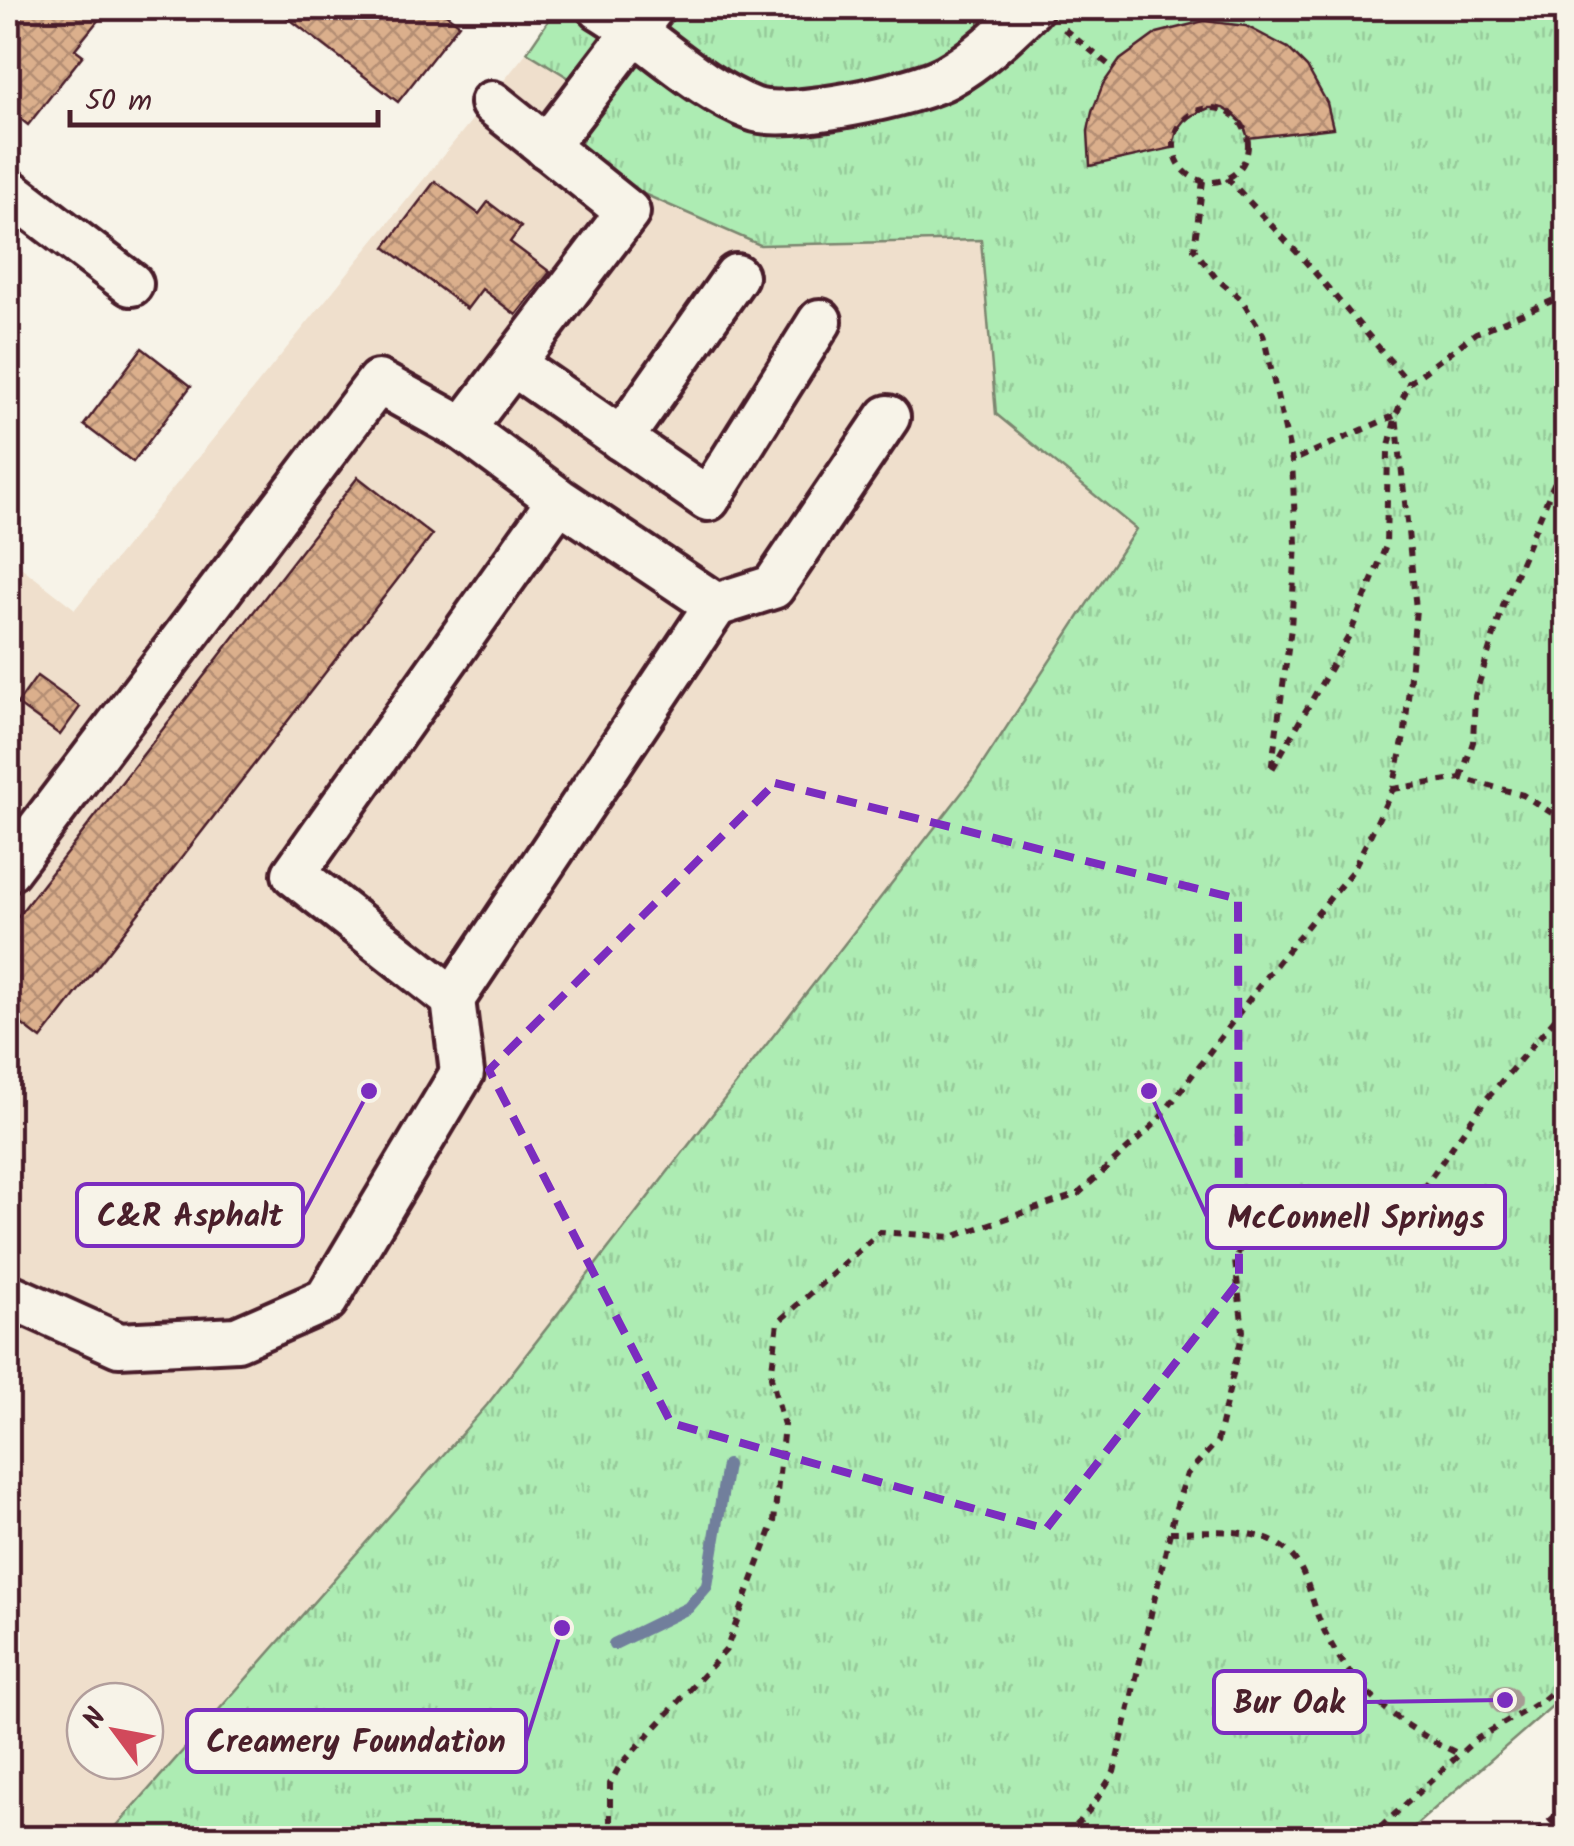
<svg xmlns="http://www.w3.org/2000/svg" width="1574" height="1846" viewBox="0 0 1574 1846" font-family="Kalam,sans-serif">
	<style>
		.built { fill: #efdfcc; fill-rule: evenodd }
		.grass { fill: url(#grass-tufts); stroke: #7c866f; stroke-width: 2.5 }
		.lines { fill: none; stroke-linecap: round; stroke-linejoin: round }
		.stream { stroke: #717f9c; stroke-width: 12 }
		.building { fill: url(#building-cross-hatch); stroke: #4a1f2b; stroke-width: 2.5 }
		.minor-casing { stroke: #4a1f2b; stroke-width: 50 }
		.path { stroke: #4a1f2b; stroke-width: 6; stroke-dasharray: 8 8; stroke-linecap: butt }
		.minor { stroke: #f7f3e8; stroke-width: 42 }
		.rail { stroke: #4a1f2b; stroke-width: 8; stroke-dasharray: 15 8; stroke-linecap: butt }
		.tree { fill: #a69a93 }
		.marked { fill: none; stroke: #7b2cbf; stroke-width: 8; stroke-dasharray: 20 12; stroke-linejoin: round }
		.leader { fill: none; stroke: #7b2cbf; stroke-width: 4 }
		.callout-dot { fill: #7b2cbf; stroke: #f7f3e8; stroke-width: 4 }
		.callout { fill: #f7f3e8; stroke: #7b2cbf; stroke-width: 4 }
		.callout-label { font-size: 32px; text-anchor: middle; font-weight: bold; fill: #4a1f2b }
	</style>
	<defs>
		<pattern id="grass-tufts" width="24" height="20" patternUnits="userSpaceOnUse" patternTransform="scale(2.5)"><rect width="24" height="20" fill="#adecb3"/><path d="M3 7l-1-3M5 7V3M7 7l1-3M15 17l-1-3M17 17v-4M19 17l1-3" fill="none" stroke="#96ca9a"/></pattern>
		<pattern id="building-cross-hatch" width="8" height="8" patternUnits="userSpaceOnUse" patternTransform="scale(2.5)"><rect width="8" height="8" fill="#dbaf8c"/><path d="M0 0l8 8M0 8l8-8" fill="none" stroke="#b48e73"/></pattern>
	</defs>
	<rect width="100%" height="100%" fill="#f7f3e8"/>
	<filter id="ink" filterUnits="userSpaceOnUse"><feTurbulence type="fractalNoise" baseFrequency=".01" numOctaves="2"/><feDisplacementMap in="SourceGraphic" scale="20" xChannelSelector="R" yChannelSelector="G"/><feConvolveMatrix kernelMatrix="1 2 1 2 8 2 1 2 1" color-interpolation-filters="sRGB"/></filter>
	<g filter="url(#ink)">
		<!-- built -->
		<path class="built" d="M 527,52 L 600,97 L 573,162 L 760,245 L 982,239 L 996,414 L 1136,529 L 974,777 L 487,1405 L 105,1838 L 8,1838 L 8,557 L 75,609 ZM 85,1701 L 145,1701 L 145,1761 L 85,1761 Z"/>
		<!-- grass -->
		<path class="grass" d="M 557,8 L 1566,8 L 1566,1694 L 1401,1838 L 106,1838 L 487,1405 L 974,777 L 1136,529 L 996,414 L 981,240 L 760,245 L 573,163 L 600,97 L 527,52 Z"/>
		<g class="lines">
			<!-- stream -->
			<path class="stream" d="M 614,1644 L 688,1608 L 707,1586 L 727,1465"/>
		</g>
		<!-- building -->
		<g class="building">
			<path d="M 8,8 L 108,8 L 75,49 L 83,55 L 28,125 L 8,109 Z"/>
			<path d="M 275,8 L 438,8 L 459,24 L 398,102 Z"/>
			<path d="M 1204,21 L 1246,26 L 1288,48 L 1307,67 L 1327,103 L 1333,128 L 1248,138 L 1243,124 L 1233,114 L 1223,108 L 1209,108 L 1186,118 L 1178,128 L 1172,148 L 1090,166 L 1088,131 L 1092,112 L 1103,84 L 1120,60 L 1157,33 Z"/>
			<path d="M 435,181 L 479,214 L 488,202 L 521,227 L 510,242 L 550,272 L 516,315 L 482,289 L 467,309 L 385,247 Z"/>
			<path d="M 142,348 L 191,386 L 133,462 L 84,425 Z"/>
			<path d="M 358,477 L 432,535 L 41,1039 L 8,1014 L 8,929 Z"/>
			<path d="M 37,676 L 80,707 L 60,735 L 17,704 Z"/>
		</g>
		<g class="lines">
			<!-- minor casing -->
			<g class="minor-casing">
				<g id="minor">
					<path d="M 600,8 C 652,39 696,87 753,109 C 785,122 918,94 948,76 C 980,58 1005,33 1031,8"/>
					<path d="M 546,147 L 652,8"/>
					<path d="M 8,190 L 131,284"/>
					<path d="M 513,364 L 708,499 L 820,321"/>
					<path d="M 463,429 L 559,500 L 716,605 L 453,999 L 294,874 L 559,500"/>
					<path d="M 621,439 L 736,276"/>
					<path d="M 716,605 L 773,587 L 888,417"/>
					<path d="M 8,870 L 378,382 L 463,429 L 628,212 L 492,103"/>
					<path d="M 8,1295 L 119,1345 L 237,1339 L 326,1300 L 462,1073 L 453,999"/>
				</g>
			</g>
			<!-- path -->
			<g class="path">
				<path d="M 1064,29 L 1114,69"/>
				<circle cx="1211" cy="145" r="37"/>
				<path d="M 1227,178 L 1305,261 L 1409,383"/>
				<path d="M 1203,181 L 1194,249 L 1216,278 L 1241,299 L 1263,334 L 1292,461 L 1296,544 L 1291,628 L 1271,771 L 1350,634 L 1386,546 L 1388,451 L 1396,415 L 1409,383 L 1476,333 L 1566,295"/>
				<path d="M 1461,778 L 1473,742 L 1475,696 L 1504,603 L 1566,455"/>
				<path d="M 1393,789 L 1461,778 L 1523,795 L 1566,822"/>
				<path d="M 1170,1532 C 1207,1532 1259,1525 1288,1552 C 1309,1571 1311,1604 1323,1628 C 1351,1689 1400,1726 1459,1754"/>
				<path d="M 610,1838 L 610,1784 L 619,1767 L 726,1650 L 774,1522 L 784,1425 L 771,1377 L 778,1322 L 880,1232 L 952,1237 L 1078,1194 L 1157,1122 L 1269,973 L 1353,870 L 1393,789 L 1405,732 L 1416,609 L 1396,415 L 1292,461"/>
				<path d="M 1066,1838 L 1092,1807 L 1114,1772 L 1175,1511 L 1187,1474 L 1217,1442 L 1243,1331 L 1235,1261 L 1250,1224 L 1273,1210 L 1299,1210 L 1369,1224 L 1408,1210 L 1484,1102 L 1566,1006"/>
				<path d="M 1369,1838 L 1475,1740 L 1543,1700 L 1566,1681"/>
			</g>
			<!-- minor -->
			<use href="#minor" class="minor"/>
			<!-- rail -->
			<path class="rail" d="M 1532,1838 L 1566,1808"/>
		</g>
		<!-- trees -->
		<circle class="tree" cx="1505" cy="1700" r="15"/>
	</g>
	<!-- marked area -->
	<path class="marked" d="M 775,783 L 1238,899 L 1239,1281 L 1046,1529 L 671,1423 L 489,1070 Z"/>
	<!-- callouts -->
	<path class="leader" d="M369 1091L303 1215M1149 1091L1207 1217M1505 1700L1365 1702M562 1628L526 1741"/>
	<g class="callout-dot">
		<circle cx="369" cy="1091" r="10"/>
		<circle cx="1149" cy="1091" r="10"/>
		<circle cx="1505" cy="1700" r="10"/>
		<circle cx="562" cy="1628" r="10"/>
	</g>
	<g class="callout">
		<rect x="77" y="1184" width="226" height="62" rx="10"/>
		<rect x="1207" y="1186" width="298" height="62" rx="10"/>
		<rect x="1214" y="1671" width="151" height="62" rx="10"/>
		<rect x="187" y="1710" width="339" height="62" rx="10"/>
	</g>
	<g class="callout-label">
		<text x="190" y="1226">C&amp;R Asphalt</text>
		<text x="1356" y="1228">McConnell Springs</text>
		<text x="1289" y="1713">Bur Oak</text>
		<text x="356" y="1752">Creamery Foundation</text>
	</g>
	<!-- margin -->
	<rect width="1574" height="1846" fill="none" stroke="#f7f3e8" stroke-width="40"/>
	<rect x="20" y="20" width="1534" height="1806" fill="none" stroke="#4a1f2b" stroke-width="4" filter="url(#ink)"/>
	<!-- north arrow -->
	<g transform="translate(115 1731) rotate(302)"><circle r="48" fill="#f7f3e8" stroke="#b29e9c" stroke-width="2.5"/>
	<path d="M0-8L18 38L0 25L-18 38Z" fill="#d1495b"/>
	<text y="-15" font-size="28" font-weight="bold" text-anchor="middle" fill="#4a1f2b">N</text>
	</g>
	<!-- scale -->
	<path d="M70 110v15h308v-15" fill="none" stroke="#4a1f2b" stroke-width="5"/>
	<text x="85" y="110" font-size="30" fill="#4a1f2b" stroke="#f7f3e8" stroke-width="8" paint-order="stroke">50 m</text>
</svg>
